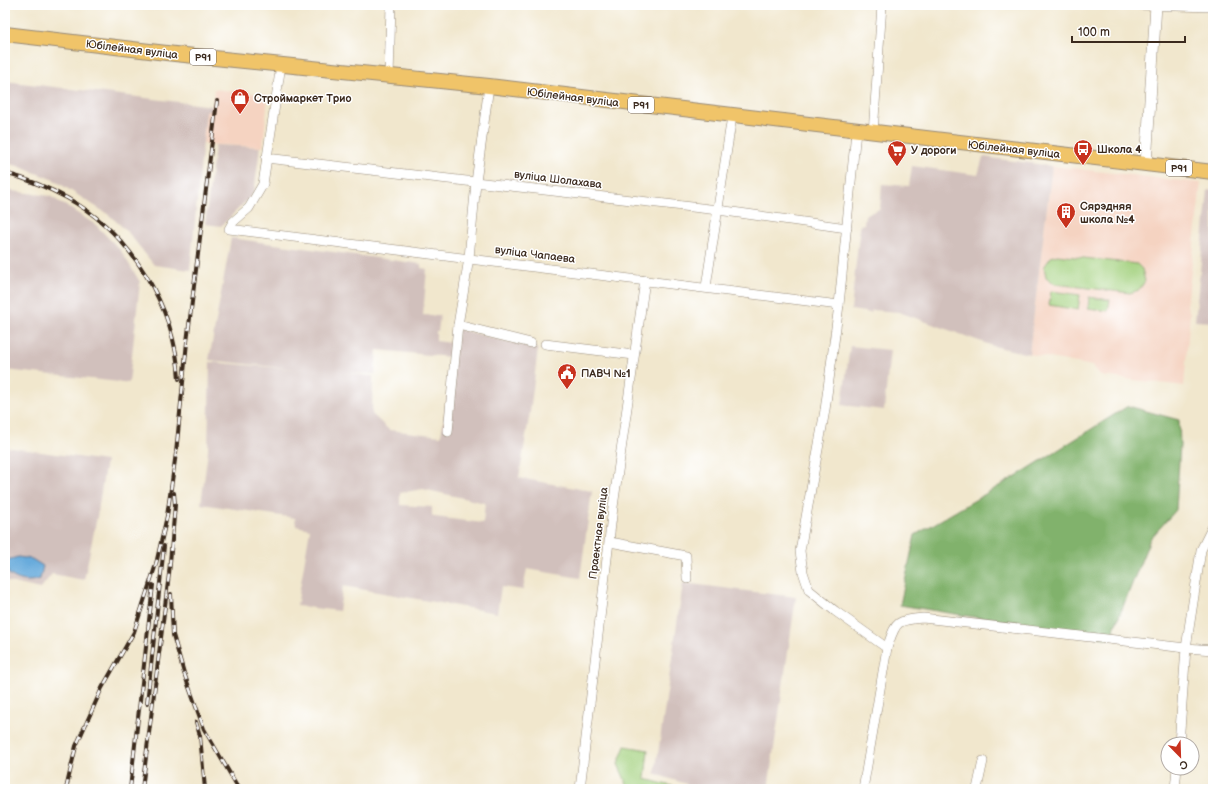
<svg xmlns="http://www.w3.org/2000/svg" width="1218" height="794" viewBox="0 0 1218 794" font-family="'Balsamiq Sans',sans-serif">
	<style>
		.built { fill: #f5d3c1 }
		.industrial { fill: #d1c0bc; fill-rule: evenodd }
		.green { fill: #a2d07d; stroke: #6e7d4e }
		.forest { fill: #81b26c; stroke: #5e6e45 }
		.water { fill: #67abdc; stroke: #516a7d }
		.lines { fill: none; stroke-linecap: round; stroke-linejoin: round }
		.minor-casing { stroke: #968876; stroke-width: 10 }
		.tertiary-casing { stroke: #968876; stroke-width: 12 }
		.primary-casing { stroke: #968876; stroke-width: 16 }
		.minor { stroke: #fff; stroke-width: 9 }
		.tertiary { stroke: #fff; stroke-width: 11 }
		.primary { stroke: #f0c469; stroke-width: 14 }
		.rail-casing { stroke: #3b2a1e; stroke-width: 4 }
		.rail { stroke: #fff; stroke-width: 2.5; stroke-dasharray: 8; stroke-linecap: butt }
		.labels { text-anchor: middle; stroke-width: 3; stroke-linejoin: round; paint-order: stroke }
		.shield { fill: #fff; stroke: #766a62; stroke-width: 1 }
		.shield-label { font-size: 10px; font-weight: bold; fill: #3b2a1e }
		.street-label { font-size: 11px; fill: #3b2a1e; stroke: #fff }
		.poi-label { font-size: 11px; font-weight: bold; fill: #3b2a1e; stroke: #fff; text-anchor: start }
	</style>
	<rect width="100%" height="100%" fill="#fff"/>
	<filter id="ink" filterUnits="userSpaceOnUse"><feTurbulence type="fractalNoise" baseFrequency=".025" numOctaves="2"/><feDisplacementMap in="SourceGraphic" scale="8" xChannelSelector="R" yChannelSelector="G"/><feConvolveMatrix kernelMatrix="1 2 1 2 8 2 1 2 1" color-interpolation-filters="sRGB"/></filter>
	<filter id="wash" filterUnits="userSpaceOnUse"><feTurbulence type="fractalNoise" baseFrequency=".012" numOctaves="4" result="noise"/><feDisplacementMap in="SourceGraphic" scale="16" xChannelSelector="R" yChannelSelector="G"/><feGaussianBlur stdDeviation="0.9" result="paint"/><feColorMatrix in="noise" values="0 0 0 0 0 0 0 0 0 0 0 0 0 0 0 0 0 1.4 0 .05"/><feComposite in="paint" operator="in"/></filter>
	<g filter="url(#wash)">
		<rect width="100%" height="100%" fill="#f1e7cd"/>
		<!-- built -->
		<g class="built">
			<path d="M 214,89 L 268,95 L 263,147 L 203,144 L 206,111 L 212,111 Z"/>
			<path d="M 1052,166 L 1201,183 L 1187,306 L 1190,313 L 1184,386 L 1101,376 L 1093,366 L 1029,354 Z"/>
		</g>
		<!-- industrial -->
		<g class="industrial">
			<path d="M 5,81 L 212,106 L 212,111 L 206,111 L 190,270 L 154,265 L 127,231 L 109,215 L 54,180 L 18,166 L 5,163 Z"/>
			<path d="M 215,145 L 260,147 L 254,193 L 221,226 L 205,224 Z"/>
			<path d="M 983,157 L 1052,166 L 1029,354 L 993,346 L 899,312 L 872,310 L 871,313 L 851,310 L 860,225 L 864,224 L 865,215 L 880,209 L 882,184 L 909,186 L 912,166 L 978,175 Z"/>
			<path d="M 5,190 L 50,196 L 96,225 L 121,251 L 140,282 L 129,383 L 5,370 Z"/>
			<path d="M 1208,190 L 1213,190 L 1213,322 L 1195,321 Z"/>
			<path d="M 231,238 L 421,264 L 421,268 L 427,269 L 423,315 L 440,316 L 438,331 L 436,331 L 436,341 L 452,343 L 450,357 L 377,350 L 375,374 L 343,373 L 373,376 L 372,414 L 389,430 L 441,436 L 458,329 L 538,349 L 530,412 L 519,478 L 592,491 L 580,578 L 527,569 L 523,590 L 501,587 L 497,613 L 343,586 L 339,611 L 297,606 L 310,529 L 296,526 L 295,518 L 201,504 L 208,451 L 210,362 L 303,370 L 209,360 ZM 423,489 L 485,503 L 483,523 L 435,517 L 432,515 L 432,507 L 400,505 L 400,493 Z"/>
			<path d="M 850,346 L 890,350 L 884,410 L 842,405 Z"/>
			<path d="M 5,447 L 106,461 L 97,517 L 84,580 L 52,574 L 40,589 L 5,581 Z"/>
			<path d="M 683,583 L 796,597 L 768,789 L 702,789 L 655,774 Z"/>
		</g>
		<!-- green -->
		<g class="green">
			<path d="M 1057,255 L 1137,264 L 1142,269 L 1145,281 L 1139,290 L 1130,293 L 1055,284 L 1046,277 L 1044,267 L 1051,257 Z"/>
			<path d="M 1051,291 L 1080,295 L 1078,310 L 1049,305 Z"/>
			<path d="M 1089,297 L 1110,300 L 1108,311 L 1088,308 Z"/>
			<path d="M 625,746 L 648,750 L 645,779 L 683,789 L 629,789 L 618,764 Z"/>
		</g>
		<!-- forest -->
		<path class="forest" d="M 1128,406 L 1179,420 L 1180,445 L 1176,510 L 1150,539 L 1110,639 L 900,605 L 915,535 L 1023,472 Z"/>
		<!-- water -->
		<path class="water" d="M 18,557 L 32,559 L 43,566 L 40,579 C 28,583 17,581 8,573 L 7,560 Z"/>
	</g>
	<g filter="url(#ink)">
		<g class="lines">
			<!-- minor casing -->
			<g class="minor-casing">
				<g id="minor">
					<path d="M 1139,5 L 1213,7"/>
					<path d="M 281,65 L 263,184 L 249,208 L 233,222 L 229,229 L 839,305"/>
					<path d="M 389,77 L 391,5"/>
					<path d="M 856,131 L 839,305 L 825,410 L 800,551 L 803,572 L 809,590 L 835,611 L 887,648"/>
					<path d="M 873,133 L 882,5"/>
					<path d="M 266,158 L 718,210 L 847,228"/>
					<path d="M 706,287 L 732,116"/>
					<path d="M 458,325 L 531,343"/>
					<path d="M 545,344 L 634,355"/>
					<path d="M 448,432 L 458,325 L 469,258 L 476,182 L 489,86"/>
					<path d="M 610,542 L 686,556 L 687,579"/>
					<path d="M 1179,744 L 1186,648 L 1213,650"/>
					<path d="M 580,789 L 613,507 L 645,280"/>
					<path d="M 863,789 L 887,648 C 896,623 894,620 923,618 L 1186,648 L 1201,550 L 1213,526"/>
					<path d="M 977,789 L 983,761"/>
					<path d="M 1175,789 L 1177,768"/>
				</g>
			</g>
			<!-- tertiary casing -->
			<g class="tertiary-casing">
				<path id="tertiary" d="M 1146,164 L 1156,5"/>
			</g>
			<!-- primary casing -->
			<g class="primary-casing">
				<path id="primary" d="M 5,34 L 175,54 L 489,86 L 1213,172"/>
			</g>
			<!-- minor -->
			<use href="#minor" class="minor"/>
			<!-- tertiary -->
			<use href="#tertiary" class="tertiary"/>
			<!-- primary -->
			<use href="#primary" class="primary"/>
			<!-- rail casing -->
			<g class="rail-casing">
				<g id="rail">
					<path d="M 5,173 C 27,179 47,187 67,198 C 131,233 175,307 179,379"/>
					<path d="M 171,594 L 173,635 L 184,673 L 204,729 L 239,789"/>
					<path d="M 147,703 L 164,546"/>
					<path d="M 196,722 L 200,736 L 205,789"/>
					<path d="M 66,789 L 76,746 L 102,688 L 134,632 L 156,564 L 167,516 L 176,453 L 187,342 L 217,101"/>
					<path d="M 130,789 L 153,585"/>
					<path d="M 142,789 L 169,574 L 175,505 L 174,493"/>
				</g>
			</g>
			<!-- rail -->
			<use href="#rail" class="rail"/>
		</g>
	</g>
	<!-- icons -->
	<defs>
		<g id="shop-pin" transform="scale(1)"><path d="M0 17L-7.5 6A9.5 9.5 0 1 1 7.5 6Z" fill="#c8321e" stroke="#fff"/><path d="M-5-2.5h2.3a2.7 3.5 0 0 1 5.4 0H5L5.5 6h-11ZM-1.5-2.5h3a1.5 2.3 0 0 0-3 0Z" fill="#fff"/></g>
		<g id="bus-pin" transform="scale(1)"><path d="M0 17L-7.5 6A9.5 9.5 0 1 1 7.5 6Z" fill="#c8321e" stroke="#fff"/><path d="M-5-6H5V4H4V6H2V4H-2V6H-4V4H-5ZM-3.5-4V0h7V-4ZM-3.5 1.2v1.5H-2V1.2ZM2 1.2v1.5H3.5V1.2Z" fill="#fff"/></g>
		<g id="supermarket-pin" transform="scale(1)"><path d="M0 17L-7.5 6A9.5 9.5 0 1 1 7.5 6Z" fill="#c8321e" stroke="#fff"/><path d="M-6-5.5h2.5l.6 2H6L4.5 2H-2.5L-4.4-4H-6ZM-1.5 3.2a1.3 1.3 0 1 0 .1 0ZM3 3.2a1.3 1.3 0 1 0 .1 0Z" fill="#fff"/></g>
		<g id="building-pin" transform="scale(1)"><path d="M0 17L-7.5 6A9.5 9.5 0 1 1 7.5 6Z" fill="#c8321e" stroke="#fff"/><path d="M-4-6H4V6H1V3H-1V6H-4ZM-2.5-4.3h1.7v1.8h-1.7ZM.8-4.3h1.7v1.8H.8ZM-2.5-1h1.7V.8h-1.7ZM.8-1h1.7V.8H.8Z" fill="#fff"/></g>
		<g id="civic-pin" transform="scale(1)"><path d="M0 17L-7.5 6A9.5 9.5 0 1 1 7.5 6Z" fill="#c8321e" stroke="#fff"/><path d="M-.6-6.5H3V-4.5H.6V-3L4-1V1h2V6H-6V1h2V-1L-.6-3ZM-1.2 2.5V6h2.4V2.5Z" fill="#fff"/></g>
	</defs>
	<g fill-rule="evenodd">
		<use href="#shop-pin" x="240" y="98"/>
		<use href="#bus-pin" x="1083" y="149"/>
		<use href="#supermarket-pin" x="897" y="150"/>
		<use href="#building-pin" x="1066" y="212"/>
		<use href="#civic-pin" x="567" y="373"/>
	</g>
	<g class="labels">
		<!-- shield labels -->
		<g class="shield">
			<rect x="190" y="49" width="26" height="16" rx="3"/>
			<rect x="628" y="97" width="26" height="16" rx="3"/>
			<rect x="1166" y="160" width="26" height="16" rx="3"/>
		</g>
		<g class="shield-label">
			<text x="203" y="61">Р91</text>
			<text x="641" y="109">Р91</text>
			<text x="1179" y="172">Р91</text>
		</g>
		<!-- street labels -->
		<g class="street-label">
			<text transform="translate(132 49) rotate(7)" y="4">Юбілейная вуліца</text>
			<text transform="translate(573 97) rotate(7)" y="4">Юбілейная вуліца</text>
			<text transform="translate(1014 149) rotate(6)" y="4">Юбілейная вуліца</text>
			<text transform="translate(558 179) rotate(7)" y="4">вуліца Шолахава</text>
			<text transform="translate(535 254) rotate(7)" y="4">вуліца Чапаева</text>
			<text transform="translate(598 533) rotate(-83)" y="4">Праектная вуліца</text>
		</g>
		<!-- poi labels -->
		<g class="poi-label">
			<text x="254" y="102">Строймаркет Трио</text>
			<text x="1097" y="153">Школа 4</text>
			<text x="911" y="154">У дороги</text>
			<text x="1080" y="210">Сярэдняя<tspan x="1080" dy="13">школа №4</tspan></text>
			<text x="581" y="377">ПАВЧ №1</text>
		</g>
	</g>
	<!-- margin -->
	<rect width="1218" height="794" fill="none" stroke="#fff" stroke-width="20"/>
	<!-- north arrow -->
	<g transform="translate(1180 756) rotate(157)"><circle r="19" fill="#ffffff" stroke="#b1aaa5"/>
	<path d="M0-3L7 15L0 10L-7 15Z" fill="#c8321e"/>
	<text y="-6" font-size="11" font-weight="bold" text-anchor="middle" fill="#3b2a1e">С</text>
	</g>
	<!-- scale -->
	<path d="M1072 36v6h113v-6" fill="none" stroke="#3b2a1e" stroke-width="2"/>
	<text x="1078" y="36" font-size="12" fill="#3b2a1e" stroke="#ffffff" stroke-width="3" paint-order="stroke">100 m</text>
</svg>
